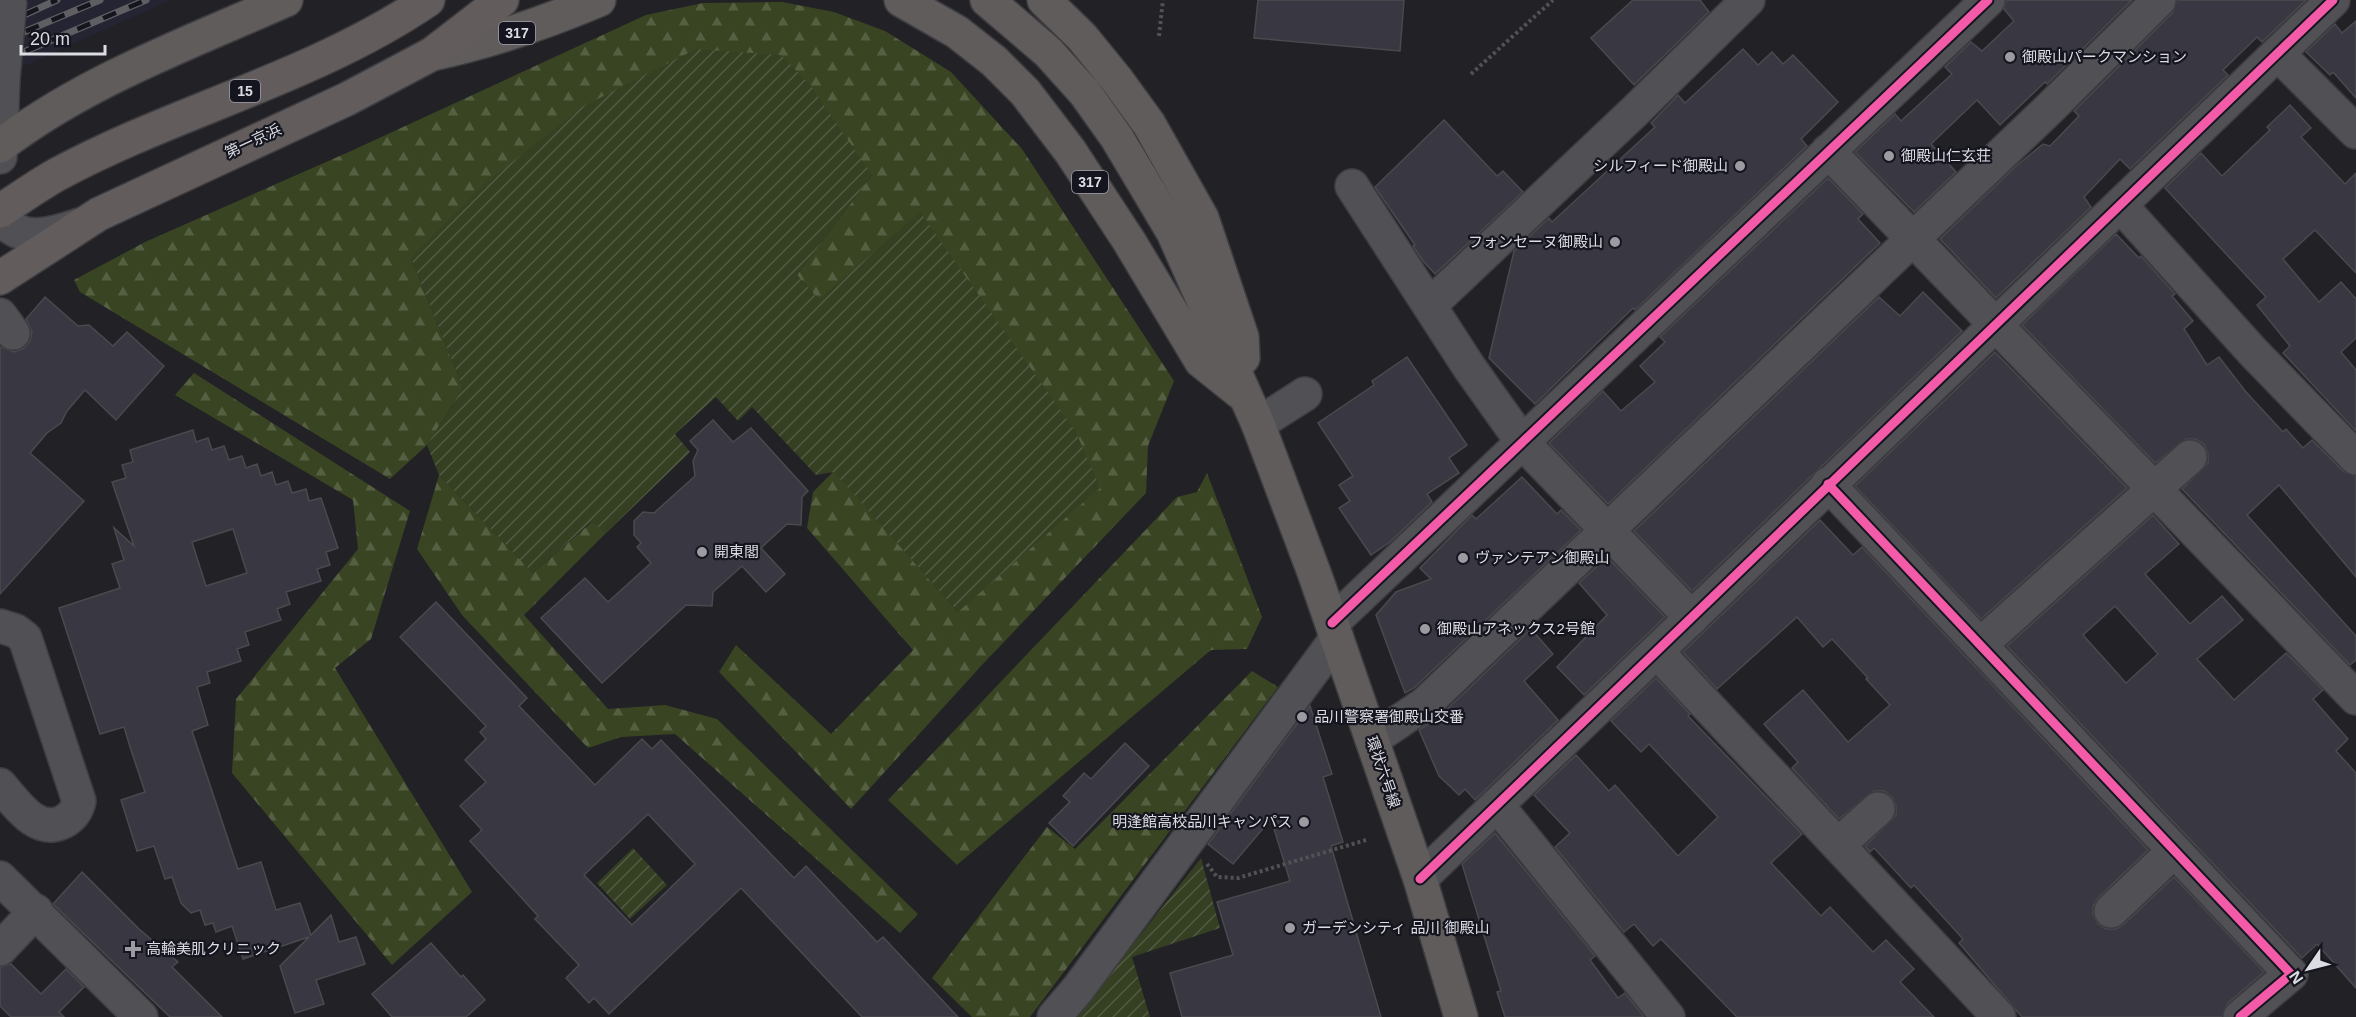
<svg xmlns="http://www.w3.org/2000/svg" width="2356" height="1017" viewBox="0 0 2356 1017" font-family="Arial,'Noto Sans JP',sans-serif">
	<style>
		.built { fill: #242432 }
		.forest { fill: url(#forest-firs) }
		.garden { fill: url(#garden-furrows) }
		.building { fill: #393842; stroke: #49494e; stroke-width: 1.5; fill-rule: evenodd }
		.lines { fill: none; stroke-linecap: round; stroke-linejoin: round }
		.minor-casing { stroke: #3d3d41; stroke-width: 36 }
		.major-casing { stroke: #3d3d41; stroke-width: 36 }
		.highway-casing { stroke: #3d3d41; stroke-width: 36 }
		.path { stroke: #525256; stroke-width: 4; stroke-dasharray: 3 3; stroke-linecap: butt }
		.minor { stroke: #515155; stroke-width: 33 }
		.major { stroke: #605c5c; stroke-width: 33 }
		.highway { stroke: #635c5c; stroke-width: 33 }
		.rail-casing { stroke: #5f5f63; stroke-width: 7 }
		.rail { stroke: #15151f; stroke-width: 4.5; stroke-dasharray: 14; stroke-linecap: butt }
		.minor-bridge-casing { stroke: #3d3d41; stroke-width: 36; stroke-linecap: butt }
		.minor-bridge { stroke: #515155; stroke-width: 33 }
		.cycleway-casing { stroke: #15151f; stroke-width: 13 }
		.cycleway { stroke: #f35aa7; stroke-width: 9 }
		.poi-dot { fill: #9b9ba1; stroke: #15151f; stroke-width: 2 }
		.labels { text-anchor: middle; stroke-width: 4.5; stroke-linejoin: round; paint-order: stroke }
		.shield { fill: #15151f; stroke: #a0a0a8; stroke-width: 1.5 }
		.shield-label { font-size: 14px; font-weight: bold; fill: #dcdce3 }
		.poi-label { font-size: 15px; fill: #dcdce3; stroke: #15151f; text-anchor: start }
		.street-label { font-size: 15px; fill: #dcdce3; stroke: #15151f }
	</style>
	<defs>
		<pattern id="forest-firs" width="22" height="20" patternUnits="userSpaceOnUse" patternTransform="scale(1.5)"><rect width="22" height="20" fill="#394522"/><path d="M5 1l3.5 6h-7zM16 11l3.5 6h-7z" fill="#555f42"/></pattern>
		<pattern id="garden-furrows" width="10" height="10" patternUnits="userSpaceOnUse" patternTransform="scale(1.5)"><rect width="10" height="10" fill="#354023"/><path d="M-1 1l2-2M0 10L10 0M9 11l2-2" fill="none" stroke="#525b43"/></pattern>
	</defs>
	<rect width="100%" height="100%" fill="#212126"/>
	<!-- built -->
	<path class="built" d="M 0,0 L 171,0 L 0,77 Z"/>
	<!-- forest -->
	<g class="forest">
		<path d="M 782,2 L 834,12 L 885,31 L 951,72 L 1022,149 L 1174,381 L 1148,446 L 1146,493 L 981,666 L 851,809 L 719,672 L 736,645 L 831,734 L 913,650 L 807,528 L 813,492 L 834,471 L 958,612 L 921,212 L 819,300 L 797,275 L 872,175 L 411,258 L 463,388 L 427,445 L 390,479 L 80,292 L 74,280 L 145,242 L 351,151 L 646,15 L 703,3 Z"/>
		<path d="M 194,373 L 410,511 L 371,639 L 335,668 L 472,892 L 392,965 L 232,773 L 236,699 L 358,549 L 353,500 L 175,395 Z"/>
		<path d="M 1207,473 L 1262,617 L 1247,649 L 1211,650 L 957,865 L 888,800 L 1177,497 L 1197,492 Z"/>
		<path d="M 439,475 L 533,573 L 592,522 L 606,533 L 524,615 L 608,709 L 665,705 L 717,719 L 918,914 L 900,933 L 675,734 L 621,737 L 588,748 L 462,615 L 417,549 Z"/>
		<path d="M 1252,671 L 1278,687 L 1030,1017 L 972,1017 L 932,978 L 1047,827 L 1075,849 Z"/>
	</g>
	<!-- garden -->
	<g class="garden">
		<path d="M 696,49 L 781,55 L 810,85 L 872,175 L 797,275 L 819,300 L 920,212 L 1076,432 L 1100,488 L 958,612 L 834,472 L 816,475 L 752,407 L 738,421 L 716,397 L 675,434 L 690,452 L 606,533 L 591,522 L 533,573 L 439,475 L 427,445 L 463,388 L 411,258 L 487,182 L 582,107 Z"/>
		<path d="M 633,848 L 667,885 L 630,919 L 597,883 Z"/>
		<path d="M 1201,858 L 1220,928 L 1132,957 L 1150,1017 L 1076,1017 Z"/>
	</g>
	<!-- building -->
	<g class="building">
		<path d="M 1258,0 L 1404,0 L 1400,51 L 1254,38 Z"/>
		<path d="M 1633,0 L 1700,0 L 1709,12 L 1634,85 L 1591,38 Z"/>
		<path d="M 2006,0 L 2132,0 L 2047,84 L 2045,82 L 2000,125 L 1977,100 L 1931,144 L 1956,172 L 1914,212 L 1855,152 L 1895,114 L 1901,121 L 1952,74 L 1945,67 L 1971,42 L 1982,51 L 2014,21 L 2004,9 Z"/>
		<path d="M 2177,0 L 2306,0 L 2262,42 L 2257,37 L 2223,70 L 2228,75 L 2130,169 L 2120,159 L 2084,197 L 2091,207 L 1996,298 L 1940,239 L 2015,167 L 2043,144 L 2050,146 L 2079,116 L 2074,111 L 2172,13 Z"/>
		<path d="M 2356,21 L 2356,98 L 2333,72 L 2330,75 L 2306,52 L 2335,24 L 2342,33 Z"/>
		<path d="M 1743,49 L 1758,65 L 1772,52 L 1783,64 L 1793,55 L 1838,102 L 1801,139 L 1807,146 L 1635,310 L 1633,308 L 1535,404 L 1489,358 L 1514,251 L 1549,218 L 1552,222 L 1655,127 L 1651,123 L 1678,95 L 1685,103 Z"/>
		<path d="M 2290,105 L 2311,128 L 2301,137 L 2345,184 L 2356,173 L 2356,273 L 2315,230 L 2283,259 L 2319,302 L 2341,282 L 2356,299 L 2356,338 L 2341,352 L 2356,370 L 2356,431 L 2283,353 L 2290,346 L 2257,305 L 2266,297 L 2165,188 L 2201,153 L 2222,176 L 2270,130 L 2267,127 Z"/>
		<path d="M 1444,120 L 1497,176 L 1503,171 L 1523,192 L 1435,274 L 1423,261 L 1413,246 L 1415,245 L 1375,187 Z"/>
		<path d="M 1828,178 L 1863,214 L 1858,219 L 1880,243 L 1608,504 L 1549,443 L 1603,391 L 1621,411 L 1655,382 L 1640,366 L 1665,342 L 1660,337 Z"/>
		<path d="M 2116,234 L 2139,258 L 2141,256 L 2175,294 L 2172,296 L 2193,321 L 2184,329 L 2207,365 L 2219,357 L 2246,392 L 2283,432 L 2286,429 L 2303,448 L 2312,440 L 2343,471 L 2356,476 L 2356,577 L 2279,485 L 2247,515 L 2356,636 L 2356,660 L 2350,665 L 2182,489 L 2208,463 L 2208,454 L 2204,444 L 2195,439 L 2186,439 L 2155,463 L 2022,325 Z"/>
		<path d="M 1923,292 L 1962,331 L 1692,591 L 1634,531 L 1879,297 L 1900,316 Z"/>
		<path d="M 45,297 L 78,326 L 89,325 L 113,346 L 127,332 L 164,366 L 116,420 L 85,390 L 67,411 L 61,423 L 47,433 L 30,453 L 84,501 L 0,594 L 0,347 L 14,352 L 24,348 L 30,341 L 32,332 L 26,319 Z"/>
		<path d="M 1995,352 L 2127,488 L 1981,619 L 1855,486 Z"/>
		<path d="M 1407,357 L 1467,445 L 1449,458 L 1459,473 L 1427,494 L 1432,502 L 1390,542 L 1371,555 L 1339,508 L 1350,501 L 1339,485 L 1353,476 L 1318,423 L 1374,385 L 1372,381 Z"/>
		<path d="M 713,420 L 733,442 L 751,428 L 808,491 L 802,497 L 801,525 L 787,524 L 761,548 L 785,574 L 766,592 L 742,566 L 713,592 L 712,606 L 686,605 L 602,683 L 541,618 L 585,578 L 608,602 L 651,563 L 637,547 L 641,543 L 634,535 L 634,521 L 643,512 L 654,513 L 695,476 L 693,461 L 698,450 L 690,441 Z"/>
		<path d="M 193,430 L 196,442 L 208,438 L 212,450 L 224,446 L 229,460 L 242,456 L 246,468 L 257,464 L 261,476 L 272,472 L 276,485 L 288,481 L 292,493 L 306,489 L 309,501 L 321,498 L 338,548 L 326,552 L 330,565 L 317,569 L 321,581 L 286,592 L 290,604 L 277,609 L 281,620 L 245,632 L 249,645 L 237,649 L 241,661 L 207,672 L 210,683 L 197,687 L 208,725 L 192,731 L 238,869 L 261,862 L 276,910 L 300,903 L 311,935 L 331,915 L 339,942 L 356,937 L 365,964 L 316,980 L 324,1004 L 295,1013 L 280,966 L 309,937 L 243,959 L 232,926 L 216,932 L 213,923 L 205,925 L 200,910 L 191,913 L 181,903 L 172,877 L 165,879 L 154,846 L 137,851 L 121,800 L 145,792 L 131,750 L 124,727 L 100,734 L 59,608 L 120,588 L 112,564 L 124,560 L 114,528 L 134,546 L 112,482 L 126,478 L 122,465 L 133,462 L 130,450 ZM 233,529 L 247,573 L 206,586 L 192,542 Z"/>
		<path d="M 1522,477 L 1557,514 L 1561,510 L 1581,530 L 1414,688 L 1405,693 L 1376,615 L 1396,592 L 1431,579 L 1420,568 L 1472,515 L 1476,519 Z"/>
		<path d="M 2153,515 L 2179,544 L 2145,574 L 2190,624 L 2222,596 L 2243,620 L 2197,659 L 2234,700 L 2286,653 L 2323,690 L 2313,699 L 2348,739 L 2336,751 L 2356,773 L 2356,988 L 2317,944 L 2302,958 L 2007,646 ZM 2115,606 L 2158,654 L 2126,683 L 2083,635 Z"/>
		<path d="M 1820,520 L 1853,555 L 1862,547 L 2148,850 L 2098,898 L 2093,906 L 2093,915 L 2098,924 L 2106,929 L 2116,929 L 2123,925 L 2174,877 L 2264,972 L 2228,1003 L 2222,1017 L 2022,1017 L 1959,943 L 1963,939 L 1914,885 L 1911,888 L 1874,848 L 1870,852 L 1865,846 L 1896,815 L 1896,806 L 1892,797 L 1884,791 L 1874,791 L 1839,819 L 1792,768 L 1798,762 L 1764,724 L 1803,690 L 1848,742 L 1890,705 L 1866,679 L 1868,678 L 1832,639 L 1823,647 L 1797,617 L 1717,689 L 1683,652 Z"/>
		<path d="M 1607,557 L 1665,617 L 1584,695 L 1557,667 L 1607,615 L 1579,583 Z"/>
		<path d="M 436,602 L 527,698 L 519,706 L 595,785 L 642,739 L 652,749 L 661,740 L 794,878 L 806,866 L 877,942 L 883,937 L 958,1017 L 862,1017 L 741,888 L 609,1014 L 594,998 L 589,1003 L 566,978 L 579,965 L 535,919 L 538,916 L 470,841 L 482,830 L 460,806 L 486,782 L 465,760 L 486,739 L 480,732 L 486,726 L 400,637 ZM 648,814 L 695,864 L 632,925 L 584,875 Z"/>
		<path d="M 1531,629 L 1553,654 L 1524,681 L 1558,720 L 1475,800 L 1465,789 L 1459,795 L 1439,776 L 1419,730 L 1439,717 Z"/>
		<path d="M 1656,678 L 1690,714 L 1688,716 L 1802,834 L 1771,863 L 1821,916 L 1830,907 L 1873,952 L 1886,940 L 1914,969 L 1900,982 L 1934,1017 L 1737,1017 L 1661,939 L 1653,946 L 1634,924 L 1624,932 L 1555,847 L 1570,833 L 1534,795 L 1576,755 L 1609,791 L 1615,785 L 1678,856 L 1718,817 L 1649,744 L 1641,752 L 1611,721 Z"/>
		<path d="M 1310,706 L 1332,774 L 1323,777 L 1343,842 L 1331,846 L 1381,1017 L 1182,1017 L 1170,973 L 1233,955 L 1217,902 L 1290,881 L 1271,819 L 1233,864 L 1208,844 Z"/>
		<path d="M 1125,743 L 1149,766 L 1073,846 L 1049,823 L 1070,802 L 1063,796 L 1084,773 L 1091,779 Z"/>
		<path d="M 1495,833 L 1595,956 L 1590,960 L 1618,998 L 1625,993 L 1644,1017 L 1505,1017 L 1497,992 L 1501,991 L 1462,864 Z"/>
		<path d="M 82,872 L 139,929 L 178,962 L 172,967 L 222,1017 L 170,1017 L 53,904 Z"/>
		<path d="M 431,943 L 461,977 L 463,975 L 485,1000 L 466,1017 L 392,1017 L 372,994 Z"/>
		<path d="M 11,964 L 41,994 L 66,969 L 84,987 L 59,1012 L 64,1017 L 11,1017 L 0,1006 L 0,967 Z"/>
	</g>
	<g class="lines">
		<!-- minor casing -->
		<g class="minor-casing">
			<g id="minor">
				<path d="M 2278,54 L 2356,132"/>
				<path d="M 1828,151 L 2356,698"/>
				<path d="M 0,157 L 3,79"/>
				<path d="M 1352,186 L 1469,367 L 1523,443 L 1692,618"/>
				<path d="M 2121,206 L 2253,352 L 2356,458"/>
				<path d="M 0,216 C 19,245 53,234 79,225"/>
				<path d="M 1430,305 L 1635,111 L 1748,0"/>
				<path d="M 0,315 L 13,333"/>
				<path d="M 1258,424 L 1305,394"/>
				<path d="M 1828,484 L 2291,974 L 2240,1017"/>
				<path d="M 1332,623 L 1988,0"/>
				<path d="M 0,626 L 16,631 L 25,638 L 79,801 C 77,811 72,817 63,822 C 36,835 16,803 0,785"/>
				<path d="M 1980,645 L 2190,457"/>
				<path d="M 1657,652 L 1999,1017"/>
				<path d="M 1372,740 L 1426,703 L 2049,109 L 2159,0"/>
				<path d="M 1497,805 L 1668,1017"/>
				<path d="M 1838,845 L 1878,809"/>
				<path d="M 0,878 L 141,1017"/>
				<path d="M 1420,879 L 2333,0"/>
				<path d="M 2111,911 L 2174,851"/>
				<path d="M 0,949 L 36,911"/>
				<path d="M 1054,1017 L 1078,989 L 1337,638"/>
			</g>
		</g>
		<!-- major casing -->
		<g class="major-casing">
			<g id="major">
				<path d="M 901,0 L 957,32 L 994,61 L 1025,92 L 1070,151 L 1129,241 L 1201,361 L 1241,393"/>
				<path d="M 987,0 L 1048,52 L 1085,93 L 1117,138 L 1173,232 L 1258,424 L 1315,575 L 1420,879 L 1461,1017"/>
				<path d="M 1044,0 L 1082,37 L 1117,80 L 1149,124 L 1202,218 L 1242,337 L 1243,358"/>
				<path d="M 432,54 C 490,42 544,23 599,0"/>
				<path d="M 0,146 C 85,81 189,43 286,0"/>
			</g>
		</g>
		<!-- highway casing -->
		<g class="highway-casing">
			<g id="highway">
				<path d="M 0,211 C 19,199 38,185 58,174 C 177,110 315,77 428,0"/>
				<path d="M 0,278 L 99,214 L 347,99 L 432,54 L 502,0"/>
			</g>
		</g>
		<!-- path -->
		<g class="path">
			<path d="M 1159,36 L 1163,0"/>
			<path d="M 1471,74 L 1553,0"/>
			<path d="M 1207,864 L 1217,877 L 1238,878 L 1366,840"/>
		</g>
		<!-- minor -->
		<use href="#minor" class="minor"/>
		<!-- major -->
		<use href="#major" class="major"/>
		<!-- highway -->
		<use href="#highway" class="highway"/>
		<!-- rail casing -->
		<g class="rail-casing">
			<g id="rail">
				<path d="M 0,5 L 12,0"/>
				<path d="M 0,26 L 57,0"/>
				<path d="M 0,42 L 100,0"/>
				<path d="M 0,62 L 146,0"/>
			</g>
		</g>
		<!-- rail -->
		<use href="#rail" class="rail"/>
		<!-- minor-bridge casing -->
		<g class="minor-bridge-casing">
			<path id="minor-bridge" d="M 3,79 L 10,0"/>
		</g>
		<!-- minor-bridge -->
		<use href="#minor-bridge" class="minor-bridge"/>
		<!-- cycleway casing -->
		<g class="cycleway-casing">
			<g id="cycleway">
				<path d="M 1828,484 L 2291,974 L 2240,1017"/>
				<path d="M 1332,623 L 1988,0"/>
				<path d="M 1420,879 L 2333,0"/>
			</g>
		</g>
		<!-- cycleway -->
		<use href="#cycleway" class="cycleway"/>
	</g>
	<!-- markers -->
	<g class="poi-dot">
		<circle cx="2010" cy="57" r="6"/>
		<circle cx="1889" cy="156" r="6"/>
		<circle cx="1740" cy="166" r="6"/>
		<circle cx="1615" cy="242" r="6"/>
		<circle cx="702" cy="552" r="6"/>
		<circle cx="1463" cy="558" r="6"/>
		<circle cx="1425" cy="629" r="6"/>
		<circle cx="1302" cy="717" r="6"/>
		<circle cx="1304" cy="822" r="6"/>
		<circle cx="1290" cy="928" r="6"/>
		<path d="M130 940h6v6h6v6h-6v6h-6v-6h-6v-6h6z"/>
	</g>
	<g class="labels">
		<!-- shield labels -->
		<g class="shield">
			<rect x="499" y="22" width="36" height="22" rx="4.5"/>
			<rect x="230" y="80" width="30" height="22" rx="4.5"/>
			<rect x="1072" y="171" width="36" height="22" rx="4.5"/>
		</g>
		<g class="shield-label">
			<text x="517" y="38">317</text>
			<text x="245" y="96">15</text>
			<text x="1090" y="187">317</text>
		</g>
		<!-- poi labels -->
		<g class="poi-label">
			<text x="2022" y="62">御殿山パークマンション</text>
			<text x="1901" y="161">御殿山仁玄荘</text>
			<text x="1728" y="171" text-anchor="end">シルフィード御殿山</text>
			<text x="1603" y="247" text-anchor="end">フォンセーヌ御殿山</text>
			<text x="714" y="557">開東閣</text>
			<text x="1475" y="563">ヴァンテアン御殿山</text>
			<text x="1437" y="634">御殿山アネックス2号館</text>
			<text x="1314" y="722">品川警察署御殿山交番</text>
			<text x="1292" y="827" text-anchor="end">明逢館高校品川キャンパス</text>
			<text x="1302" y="933">ガーデンシティ 品川 御殿山</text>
			<text x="146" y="954">高輪美肌クリニック</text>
		</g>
		<!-- street labels -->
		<g class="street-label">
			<text transform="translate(253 141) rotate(-25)" y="5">第一京浜</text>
			<text transform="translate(1383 772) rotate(71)" y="5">環状六号線</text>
		</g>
	</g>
	<!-- north arrow -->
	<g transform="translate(2308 969) rotate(235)" stroke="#15151f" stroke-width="4.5" paint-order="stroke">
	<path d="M0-4.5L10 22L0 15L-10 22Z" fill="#dcdce3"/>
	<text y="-9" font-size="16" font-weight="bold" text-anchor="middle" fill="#dcdce3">N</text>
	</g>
	<!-- scale -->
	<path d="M21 45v9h84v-9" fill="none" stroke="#dcdce3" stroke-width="3"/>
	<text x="30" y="45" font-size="18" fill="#dcdce3" stroke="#15151f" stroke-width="4.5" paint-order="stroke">20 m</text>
</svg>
